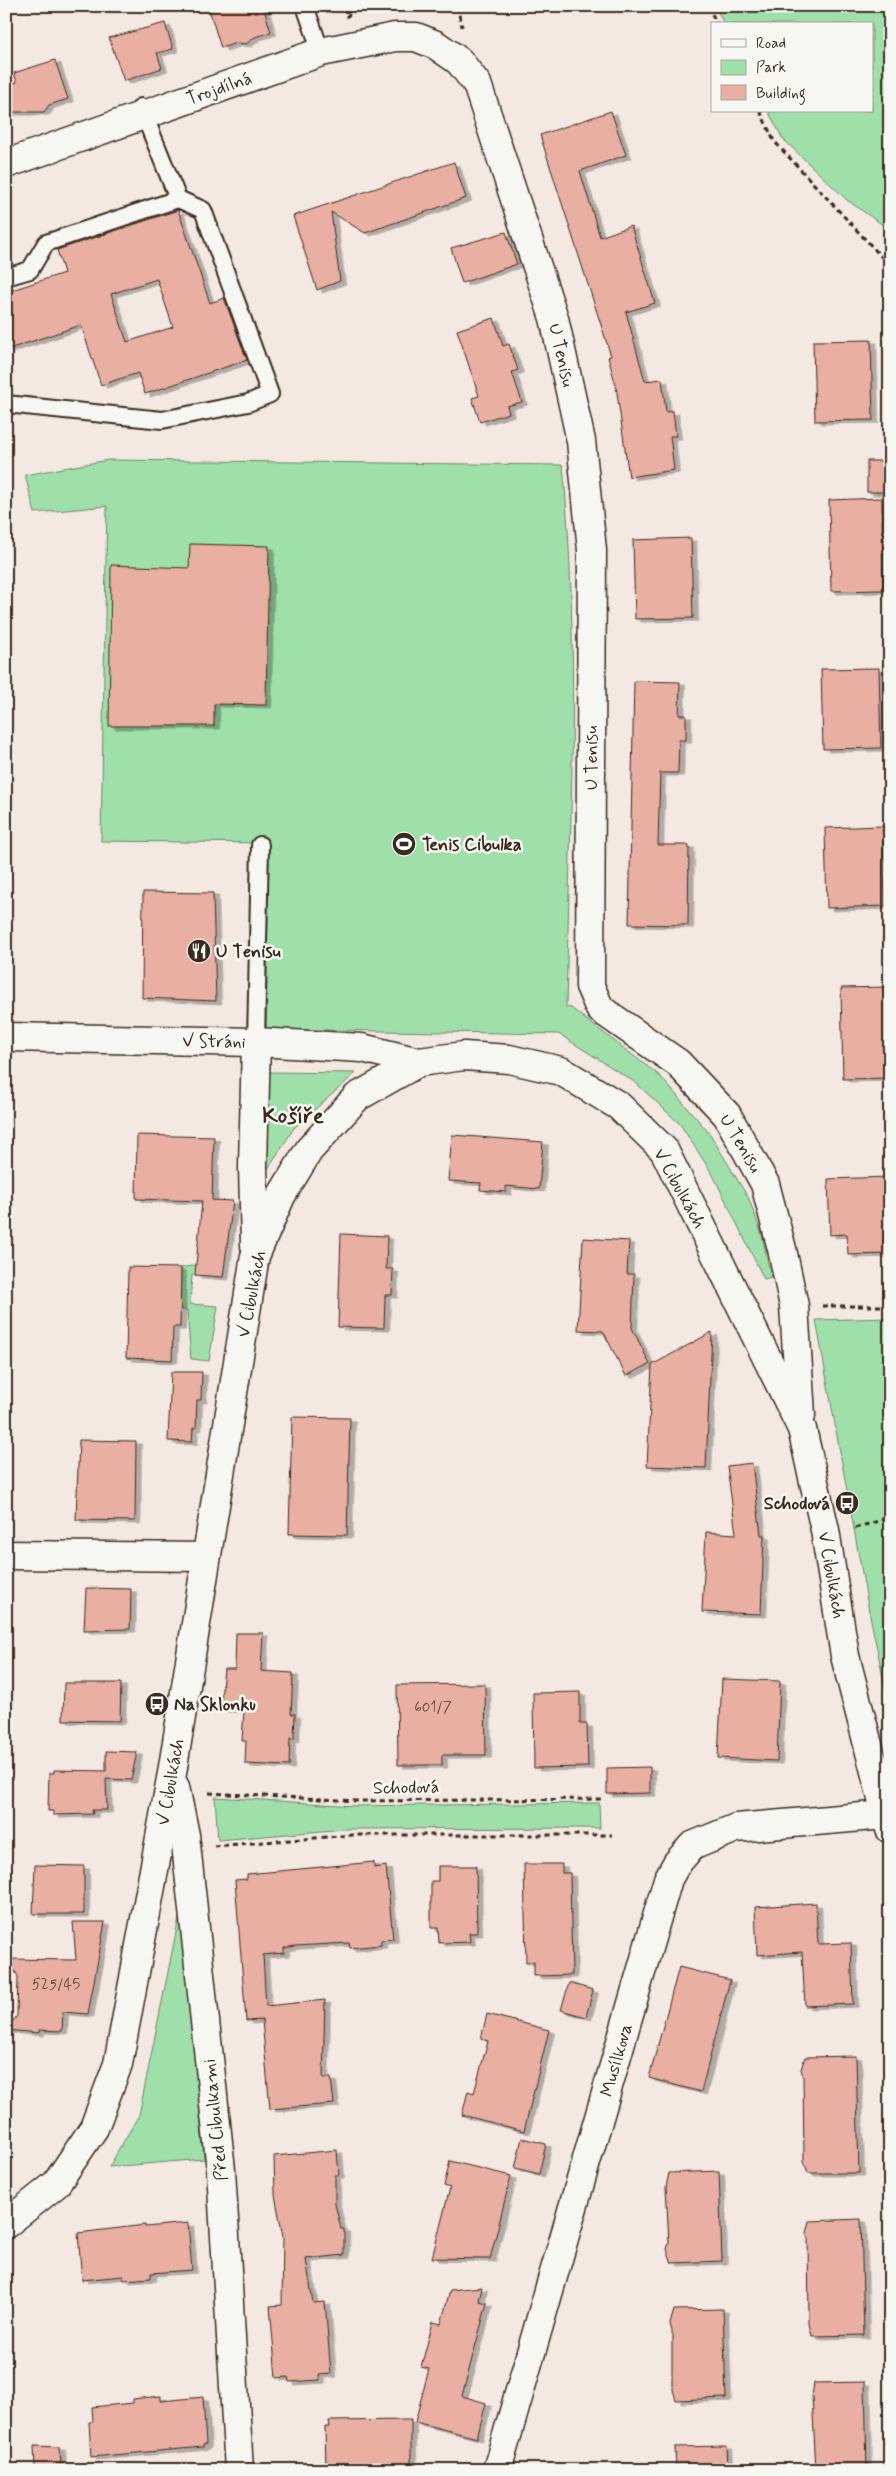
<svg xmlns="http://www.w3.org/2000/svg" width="896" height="2476" viewBox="0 0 896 2476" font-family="Mynerve,sans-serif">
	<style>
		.green { fill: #9fe0aa; stroke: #6d8564 }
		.building { fill: #e8afa2; stroke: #3b2a1e; fill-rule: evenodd; filter: url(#shadow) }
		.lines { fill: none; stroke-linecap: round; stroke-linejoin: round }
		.lane-casing { stroke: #3b2a1e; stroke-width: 20 }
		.street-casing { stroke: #3b2a1e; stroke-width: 31 }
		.path { stroke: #3b2a1e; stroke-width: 3; stroke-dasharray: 5 4; stroke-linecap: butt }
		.lane { stroke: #f6f6f2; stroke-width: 16 }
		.street { stroke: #f6f6f2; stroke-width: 28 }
		.labels { text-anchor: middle; stroke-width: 5; stroke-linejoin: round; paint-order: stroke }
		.number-label { font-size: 15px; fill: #664b3f }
		.street-label { font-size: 18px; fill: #3b2a1e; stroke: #f6f6f2 }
		.poi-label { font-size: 18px; font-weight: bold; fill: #3b2a1e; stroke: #f6f6f2; text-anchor: start }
		.district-label { font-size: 22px; font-weight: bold; fill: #3b2a1e; stroke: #f6f6f2 }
	</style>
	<defs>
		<filter id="shadow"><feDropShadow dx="5.5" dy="3" stdDeviation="0" flood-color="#0004"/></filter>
	</defs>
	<rect width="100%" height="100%" fill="#f3e8e2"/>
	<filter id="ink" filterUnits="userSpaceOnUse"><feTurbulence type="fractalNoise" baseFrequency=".02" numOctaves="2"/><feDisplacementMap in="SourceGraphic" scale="10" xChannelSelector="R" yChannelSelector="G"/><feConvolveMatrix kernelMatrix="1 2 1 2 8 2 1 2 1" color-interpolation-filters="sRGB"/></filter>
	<g filter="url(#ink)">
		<!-- green -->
		<g class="green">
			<path d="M 715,6 L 890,6 L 890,230 L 847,200 L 783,139 L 768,111 L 872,111 L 872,24 L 724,24 Z"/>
			<path d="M 108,460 L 563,465 C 580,645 570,826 566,1007 L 571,1008 L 660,1076 L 710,1134 L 749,1199 L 762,1235 L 771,1277 L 764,1279 L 713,1175 L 680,1124 L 636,1083 L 559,1034 L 266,1029 L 269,843 L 101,841 L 107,506 L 35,513 L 25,475 Z"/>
			<path d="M 265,1072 L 356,1073 L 294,1128 L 267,1170 L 265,1167 Z"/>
			<path d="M 196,1265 L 196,1275 L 192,1275 L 190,1304 L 218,1306 L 209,1361 L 191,1359 L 187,1310 L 180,1310 L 181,1268 Z"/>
			<path d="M 890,1318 L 890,1710 L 868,1606 L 816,1320 Z"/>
			<path d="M 215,1797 L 355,1806 L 599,1803 L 600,1828 L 345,1829 L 218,1840 Z"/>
			<path d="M 182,1903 L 204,2159 L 109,2167 L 139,2115 Z"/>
		</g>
		<!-- building -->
		<g class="building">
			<path d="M 208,6 L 263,6 L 271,32 L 255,37 L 246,44 L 237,43 L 221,48 Z"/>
			<path d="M 165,23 L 173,49 L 157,53 L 162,68 L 124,81 L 109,38 Z"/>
			<path d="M 55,60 L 68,99 L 49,105 L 44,112 L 6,112 L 6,86 L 17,82 L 14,73 Z"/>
			<path d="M 611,111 L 626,155 L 580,171 L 600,237 L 631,226 L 655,303 L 626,312 L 645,381 L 662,379 L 666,412 L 673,411 L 676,436 L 670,436 L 674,470 L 629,477 L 616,386 L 608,357 L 611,356 L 540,135 Z"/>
			<path d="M 454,162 L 466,198 L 365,233 L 331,212 L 340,281 L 317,290 L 293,216 Z"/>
			<path d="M 178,210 L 210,303 L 224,298 L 247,360 L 145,394 L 138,373 L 101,385 L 81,325 L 6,350 L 6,292 L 64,273 L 57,250 ZM 157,279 L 173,327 L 127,342 L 111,294 Z"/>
			<path d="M 506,232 L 517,264 L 462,283 L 451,248 Z"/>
			<path d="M 494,318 L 503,346 L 509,344 L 518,370 L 512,372 L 522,402 L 507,406 L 509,413 L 480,422 L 472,398 L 479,396 L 457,330 Z"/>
			<path d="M 871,340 L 873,420 L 815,421 L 813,341 Z"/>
			<rect x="867" y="461" width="23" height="31"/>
			<path d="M 882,498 L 883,590 L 831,591 L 829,500 Z"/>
			<path d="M 691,538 L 693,618 L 635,619 L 633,540 Z"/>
			<path d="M 190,544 L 269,546 L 266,705 L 214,704 L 214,726 L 109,726 L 111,565 L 189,568 Z"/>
			<path d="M 879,668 L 881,748 L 823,749 L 821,669 Z"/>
			<path d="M 634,681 L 680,682 L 679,715 L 686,715 L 686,740 L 679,740 L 678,773 L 660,773 L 658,845 L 689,845 L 688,925 L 629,924 Z"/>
			<path d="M 883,826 L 885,906 L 827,908 L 825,828 Z"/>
			<path d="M 143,892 L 213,893 L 216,1001 L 142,998 Z"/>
			<path d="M 887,987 L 888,1020 L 890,1020 L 889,1078 L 843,1079 L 841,988 Z"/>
			<path d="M 137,1135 L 214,1137 L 212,1200 L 233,1201 L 223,1277 L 195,1275 L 202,1201 L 136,1199 Z"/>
			<path d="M 452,1135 L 543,1142 L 539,1189 L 506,1186 L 506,1192 L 480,1190 L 481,1183 L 448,1181 Z"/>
			<path d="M 890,1177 L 890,1254 L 848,1255 L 847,1234 L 830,1235 L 828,1179 Z"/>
			<path d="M 341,1234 L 387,1236 L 386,1269 L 393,1269 L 392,1295 L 385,1295 L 384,1328 L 338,1327 Z"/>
			<path d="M 583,1238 L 629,1241 L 627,1274 L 634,1274 L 632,1328 L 650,1364 L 626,1376 L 603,1331 L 578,1330 Z"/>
			<path d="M 128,1267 L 181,1268 L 180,1327 L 173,1327 L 172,1360 L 126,1358 Z"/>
			<path d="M 712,1332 L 706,1468 L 647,1466 L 652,1365 Z"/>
			<path d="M 171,1372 L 202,1372 L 201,1400 L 197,1400 L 196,1428 L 193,1428 L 192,1442 L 168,1441 Z"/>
			<path d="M 292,1417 L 350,1418 L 347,1535 L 289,1534 Z"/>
			<path d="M 79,1440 L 136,1441 L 135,1521 L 76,1520 Z"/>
			<path d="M 752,1463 L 761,1535 L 764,1535 L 761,1614 L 702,1612 L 706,1532 L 736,1534 L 727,1466 Z"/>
			<path d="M 86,1588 L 131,1589 L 130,1629 L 84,1630 Z"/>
			<path d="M 236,1633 L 263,1633 L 261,1671 L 293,1673 L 291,1714 L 295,1714 L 294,1739 L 290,1738 L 289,1766 L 245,1764 L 246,1741 L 242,1741 L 244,1710 L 220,1709 L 224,1669 L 235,1669 Z"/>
			<path d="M 722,1679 L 780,1681 L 777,1761 L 718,1758 Z"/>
			<path d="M 64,1683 L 121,1683 L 120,1721 L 63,1720 Z"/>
			<path d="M 485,1684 L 486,1755 L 442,1755 L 442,1765 L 398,1765 L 397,1685 Z"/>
			<path d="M 580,1692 L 580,1724 L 587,1724 L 588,1767 L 534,1768 L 533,1693 Z"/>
			<path d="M 106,1751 L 137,1752 L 131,1780 L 106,1779 L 107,1810 L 92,1810 L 93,1814 L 53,1815 L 53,1811 L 48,1811 L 49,1773 L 54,1773 L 54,1770 L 106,1771 Z"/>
			<path d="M 650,1767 L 650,1793 L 607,1794 L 607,1768 Z"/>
			<path d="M 374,1862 L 374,1868 L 386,1866 L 393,1939 L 381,1940 L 381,1945 L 350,1948 L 349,1943 L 295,1946 L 284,1948 L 284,1953 L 263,1955 L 266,2006 L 325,2000 L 323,2078 L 331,2078 L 334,2104 L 270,2109 L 262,2020 L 246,2021 L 235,1880 L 247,1879 L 247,1874 Z"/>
			<path d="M 524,1864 L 562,1864 L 562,1873 L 570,1873 L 572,1975 L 534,1976 L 534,1962 L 526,1962 Z"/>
			<path d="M 35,1865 L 84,1866 L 84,1914 L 33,1914 Z"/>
			<path d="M 438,1866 L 476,1866 L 477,1933 L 469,1933 L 470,1942 L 439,1943 L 438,1928 L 431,1928 L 431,1881 L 438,1881 Z"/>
			<path d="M 816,1903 L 818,1944 L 851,1943 L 853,2004 L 805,2006 L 802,1952 L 757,1955 L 755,1907 Z"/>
			<path d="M 73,1922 L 105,1922 L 88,2014 L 63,2012 L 62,2031 L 39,2030 L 39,2033 L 6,2030 L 17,2016 L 18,1976 L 6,1959 L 76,1960 Z"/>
			<path d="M 679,1967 L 730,1980 L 701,2092 L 649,2078 Z"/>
			<path d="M 569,1983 L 593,1990 L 586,2017 L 561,2010 Z"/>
			<path d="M 487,2014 L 549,2030 L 524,2131 L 462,2115 L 468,2091 L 474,2093 L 488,2041 L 481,2039 Z"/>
			<path d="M 856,2056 L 859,2173 L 808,2173 L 804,2161 L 803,2076 L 801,2069 L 805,2057 Z"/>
			<path d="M 522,2138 L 546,2144 L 539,2174 L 515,2168 Z"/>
			<path d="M 337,2150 L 339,2175 L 335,2175 L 335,2204 L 341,2229 L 344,2229 L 344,2255 L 306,2259 L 313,2303 L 325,2302 L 331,2374 L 319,2375 L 320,2380 L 289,2382 L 288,2377 L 276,2378 L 270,2306 L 282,2305 L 283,2237 L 275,2195 L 274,2156 Z"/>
			<path d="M 450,2161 L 511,2176 L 490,2259 L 432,2258 L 450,2188 L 444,2186 Z"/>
			<path d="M 719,2171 L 722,2261 L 672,2263 L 667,2249 L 669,2243 L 666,2187 L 669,2173 Z"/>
			<path d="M 861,2219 L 864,2335 L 812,2336 L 809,2324 L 808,2239 L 806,2233 L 809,2221 Z"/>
			<path d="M 188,2223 L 192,2270 L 151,2273 L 151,2278 L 124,2280 L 123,2276 L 82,2280 L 78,2233 L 145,2225 L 145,2227 Z"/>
			<path d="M 482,2287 L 479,2301 L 487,2303 L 462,2396 L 486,2403 L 477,2438 L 415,2422 L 429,2369 L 421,2367 L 433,2322 L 441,2324 L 450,2290 Z"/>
			<path d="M 723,2309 L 726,2398 L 676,2400 L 672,2386 L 672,2331 L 670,2324 L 674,2310 Z"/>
			<path d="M 865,2382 L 867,2470 L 816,2470 L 812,2396 L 814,2383 Z"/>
			<path d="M 161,2396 L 161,2401 L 203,2397 L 206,2444 L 203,2445 L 203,2447 L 91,2457 L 89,2422 L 93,2422 L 92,2407 L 133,2403 L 133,2399 Z"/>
			<path d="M 411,2420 L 411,2470 L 326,2470 L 325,2427 L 330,2427 L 329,2421 Z"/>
			<path d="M 34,2446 L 60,2447 L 61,2470 L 35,2470 Z"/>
			<path d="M 727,2446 L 728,2470 L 676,2470 L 675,2447 Z"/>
		</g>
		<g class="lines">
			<!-- lane casing -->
			<g class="lane-casing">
				<g id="lane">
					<path d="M 305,6 L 321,52"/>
					<path d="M 141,107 L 178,199"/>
					<path d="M 6,277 L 30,270 L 46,243 L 178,199 L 203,210 L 270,394 L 248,403 L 162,420 L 6,404"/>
					<path d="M 256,1042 L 260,845"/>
				</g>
			</g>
			<!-- street casing -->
			<g class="street-casing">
				<g id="street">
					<path d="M 6,164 L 321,52 L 395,37 L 416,37 L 436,45 L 459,61 L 477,84 L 554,318 L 581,441 L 592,550 L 590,986 L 600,1009 L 678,1063 L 727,1115 L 765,1184 L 782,1249 L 794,1306 L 801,1415"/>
					<path d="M 6,1037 L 256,1042 L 362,1048 L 419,1062"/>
					<path d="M 255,1245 L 253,1166 L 256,1042"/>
					<path d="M 6,1555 L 206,1557"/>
					<path d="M 175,1787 L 185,1835 L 221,2170 L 239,2470"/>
					<path d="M 6,2224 L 56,2184 L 94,2128 L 118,2064 L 172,1773 L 255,1256 L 281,1196 L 309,1150 L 357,1097 L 419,1062 L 464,1056 L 509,1059 L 561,1071 L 619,1106 L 664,1150 L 802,1429 L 825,1530 L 845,1656 L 890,1829"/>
					<path d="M 497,2470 L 668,1879 L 677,1863 L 692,1846 L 736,1828 L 885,1815"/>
				</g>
			</g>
			<!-- path -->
			<g class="path">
				<path d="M 457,6 L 462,27"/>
				<path d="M 708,6 L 717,24"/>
				<path d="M 346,17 L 359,6"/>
				<path d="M 760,111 L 774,141 L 890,266"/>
				<path d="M 822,1306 L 890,1306"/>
				<path d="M 855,1528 L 882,1520 L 890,1513"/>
				<path d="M 209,1793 L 357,1801 L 603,1799"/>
				<path d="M 214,1846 L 353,1835 L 612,1835"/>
			</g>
			<!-- lane -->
			<use href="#lane" class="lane"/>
			<!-- street -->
			<use href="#street" class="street"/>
		</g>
	</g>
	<!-- icons -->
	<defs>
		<g id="stadium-disc" transform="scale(1.25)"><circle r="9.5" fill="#3b2a1e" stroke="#f6f6f2"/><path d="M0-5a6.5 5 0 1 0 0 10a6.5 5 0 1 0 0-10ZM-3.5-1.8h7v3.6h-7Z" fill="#fff"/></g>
		<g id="restaurant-disc" transform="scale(1.25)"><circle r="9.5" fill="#3b2a1e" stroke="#f6f6f2"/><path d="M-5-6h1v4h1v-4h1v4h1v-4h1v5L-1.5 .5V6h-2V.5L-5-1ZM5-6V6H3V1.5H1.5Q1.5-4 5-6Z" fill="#fff"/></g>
		<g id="bus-disc" transform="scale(1.25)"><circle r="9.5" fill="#3b2a1e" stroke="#f6f6f2"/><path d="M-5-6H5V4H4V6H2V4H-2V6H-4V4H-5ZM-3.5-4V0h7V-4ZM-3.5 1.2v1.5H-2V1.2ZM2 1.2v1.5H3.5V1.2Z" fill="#fff"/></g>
	</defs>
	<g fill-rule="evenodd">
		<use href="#stadium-disc" x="404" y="844"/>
		<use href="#restaurant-disc" x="199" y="951"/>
		<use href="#bus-disc" x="847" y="1503"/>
		<use href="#bus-disc" x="157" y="1704"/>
	</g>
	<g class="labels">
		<!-- number labels -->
		<g class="number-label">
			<text x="433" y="1712">601/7</text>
			<text x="56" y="1989">525/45</text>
		</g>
		<!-- street labels -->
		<g class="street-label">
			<text transform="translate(219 88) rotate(-19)" y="6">Trojdílná</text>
			<text transform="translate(562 355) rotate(77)" y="6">U Tenisu</text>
			<text transform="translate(591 758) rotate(-90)" y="6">U Tenisu</text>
			<text transform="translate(214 1041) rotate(1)" y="6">V Stráni</text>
			<text transform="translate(741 1143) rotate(59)" y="6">U Tenisu</text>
			<text transform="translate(680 1188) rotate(61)" y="6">V Cibulkách</text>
			<text transform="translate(251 1294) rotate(-79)" y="6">V Cibulkách</text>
			<text transform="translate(832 1575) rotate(80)" y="6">V Cibulkách</text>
			<text transform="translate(170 1782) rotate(-80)" y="6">V Cibulkách</text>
			<text transform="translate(406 1787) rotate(-1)" y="6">Schodová</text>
			<text transform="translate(616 2060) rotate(-74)" y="6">Musílkova</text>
			<text transform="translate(215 2120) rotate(-96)" y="6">Před Cibulkami</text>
		</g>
		<!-- poi labels -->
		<g class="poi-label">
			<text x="422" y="850">Tenis Cibulka</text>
			<text x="216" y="957">U Tenisu</text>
			<text x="830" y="1509" text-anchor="end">Schodová</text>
			<text x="174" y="1710">Na Sklonku</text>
		</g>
		<!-- district labels -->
		<g class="district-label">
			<text x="293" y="1123">Košíře</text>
		</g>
	</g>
	<!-- margin -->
	<rect width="896" height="2476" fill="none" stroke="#f6f6f2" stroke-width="25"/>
	<rect x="12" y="12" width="871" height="2451" fill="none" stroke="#3b2a1e" stroke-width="2" filter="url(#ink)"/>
	<!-- legend -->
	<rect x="711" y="22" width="162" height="90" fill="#f6f6f2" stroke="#aba49d"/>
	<rect x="721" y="39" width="25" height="8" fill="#f6f6f2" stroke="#aba49d"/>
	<text x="756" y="48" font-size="15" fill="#3b2a1e">Road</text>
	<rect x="721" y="60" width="25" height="15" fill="#9fe0aa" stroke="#aba49d"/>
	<text x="756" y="72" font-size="15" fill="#3b2a1e">Park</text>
	<rect x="721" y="85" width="25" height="15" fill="#e8afa2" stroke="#aba49d"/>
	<text x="756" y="98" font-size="15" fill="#3b2a1e">Building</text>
</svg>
